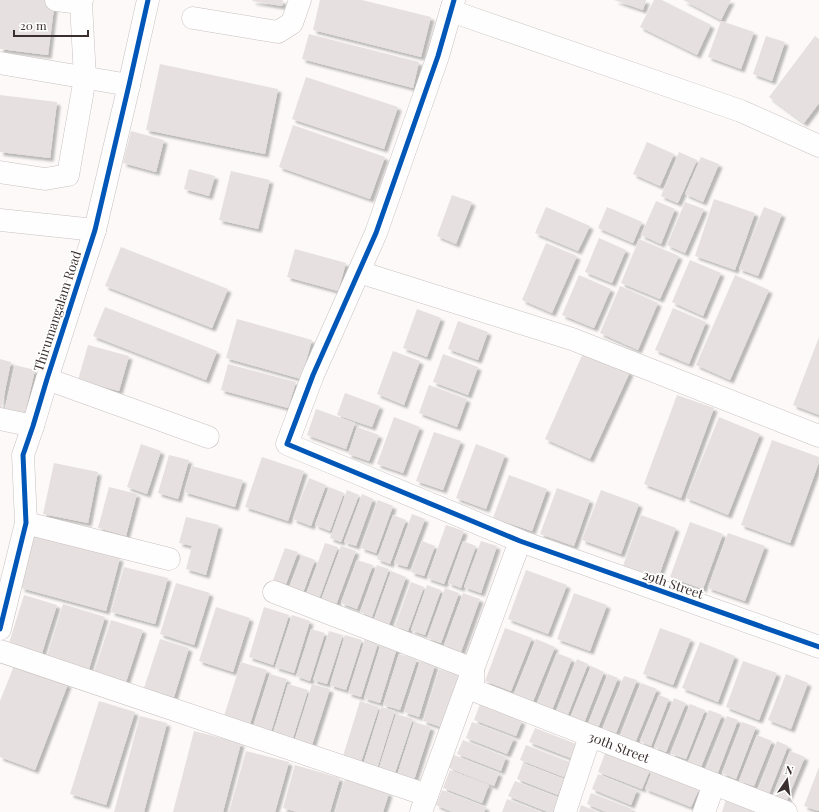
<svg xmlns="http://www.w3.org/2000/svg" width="819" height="812" viewBox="0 0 819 812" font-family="'Playfair Display',serif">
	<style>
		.building { fill: #e7e0e0; filter: url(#shadow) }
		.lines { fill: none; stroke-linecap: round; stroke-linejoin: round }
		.minor-casing { stroke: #c9c1c1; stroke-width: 23 }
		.tertiary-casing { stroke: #c9c1c1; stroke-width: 23 }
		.minor { stroke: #fffefe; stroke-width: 22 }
		.tertiary { stroke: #fffefe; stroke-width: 22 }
		.cycleway-casing { stroke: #fff; stroke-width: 8 }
		.cycleway { stroke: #0057b8; stroke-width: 5 }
		.labels { text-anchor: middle; stroke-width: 3.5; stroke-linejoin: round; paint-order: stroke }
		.street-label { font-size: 13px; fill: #3a2f2e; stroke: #fff }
	</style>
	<defs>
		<filter id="shadow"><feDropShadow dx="3.5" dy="3.5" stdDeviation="1" flood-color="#0004"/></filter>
	</defs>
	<rect width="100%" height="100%" fill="#fdf9f9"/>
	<!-- building -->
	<g class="building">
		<path d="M 0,0 L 55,0 L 48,55 L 0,49 Z"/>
		<path d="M 253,0 L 283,0 L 282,6 L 252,1 Z"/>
		<path d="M 320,0 L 362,0 L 431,17 L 421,57 L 313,30 Z"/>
		<path d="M 614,0 L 646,0 L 643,10 Z"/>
		<path d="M 654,0 L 662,0 L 711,25 L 697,55 L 640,27 Z"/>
		<path d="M 683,0 L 731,0 L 721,20 Z"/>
		<path d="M 721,21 L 754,32 L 741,69 L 708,57 Z"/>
		<path d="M 309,34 L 419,62 L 413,88 L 302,59 Z"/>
		<path d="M 766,36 L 785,42 L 772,81 L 753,74 Z"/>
		<path d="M 815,36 L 819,39 L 819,103 L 804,123 L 769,97 Z"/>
		<path d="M 160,64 L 278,89 L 265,154 L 146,130 Z"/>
		<path d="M 306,77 L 398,107 L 384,149 L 292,119 Z"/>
		<path d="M 0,95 L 57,102 L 50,158 L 0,152 Z"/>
		<path d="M 293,125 L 385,157 L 370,199 L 279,167 Z"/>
		<path d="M 131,131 L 164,140 L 156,172 L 123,163 Z"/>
		<path d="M 647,142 L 674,154 L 660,186 L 633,174 Z"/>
		<path d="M 679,152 L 697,160 L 678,203 L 661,196 Z"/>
		<path d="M 701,157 L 719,164 L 703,202 L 685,194 Z"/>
		<path d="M 189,169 L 215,176 L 209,196 L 184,189 Z"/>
		<path d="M 231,171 L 270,180 L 258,229 L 219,220 Z"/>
		<path d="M 452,195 L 472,202 L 456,244 L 437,236 Z"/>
		<path d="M 714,199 L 755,213 L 735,270 L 695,256 Z"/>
		<path d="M 656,201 L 675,209 L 661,244 L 641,235 Z"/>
		<path d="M 685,202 L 704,209 L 685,253 L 667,245 Z"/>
		<path d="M 546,207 L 590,226 L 578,251 L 535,233 Z"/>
		<path d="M 607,207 L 642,222 L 633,243 L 598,228 Z"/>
		<path d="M 764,207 L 782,214 L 758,276 L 739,269 Z"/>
		<path d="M 599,238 L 626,250 L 612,283 L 585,272 Z"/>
		<path d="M 639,239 L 679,256 L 660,299 L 621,283 Z"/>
		<path d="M 546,243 L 577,256 L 552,313 L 522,300 Z"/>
		<path d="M 121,247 L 228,289 L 212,328 L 105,286 Z"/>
		<path d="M 295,249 L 346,263 L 338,291 L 287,277 Z"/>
		<path d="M 690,260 L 721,273 L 703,316 L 672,302 Z"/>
		<path d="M 579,275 L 611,289 L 594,328 L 562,315 Z"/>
		<path d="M 735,275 L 769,290 L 730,380 L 696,365 Z"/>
		<path d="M 620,286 L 658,303 L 638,350 L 600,333 Z"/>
		<path d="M 105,307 L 217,351 L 206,380 L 93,336 Z"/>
		<path d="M 673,308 L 706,322 L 689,364 L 655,350 Z"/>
		<path d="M 417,309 L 441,318 L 427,357 L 403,348 Z"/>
		<path d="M 237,319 L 312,340 L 301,379 L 226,358 Z"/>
		<path d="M 458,321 L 488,332 L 478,360 L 448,349 Z"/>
		<path d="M 819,337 L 819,415 L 793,405 Z"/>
		<path d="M 88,345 L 129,356 L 119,391 L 78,380 Z"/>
		<path d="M 393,351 L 420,361 L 404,405 L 377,394 Z"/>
		<path d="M 584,351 L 630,372 L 590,459 L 545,439 Z"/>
		<path d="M 443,354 L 478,367 L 468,395 L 433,382 Z"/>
		<path d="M 0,359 L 11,362 L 1,410 L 0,410 Z"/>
		<path d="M 228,364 L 296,382 L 288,408 L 221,390 Z"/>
		<path d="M 15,365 L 35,370 L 24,417 L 4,413 Z"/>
		<path d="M 429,385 L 467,399 L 457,427 L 419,413 Z"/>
		<path d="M 345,393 L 380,406 L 372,427 L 337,415 Z"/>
		<path d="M 677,395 L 714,408 L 681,498 L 644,484 Z"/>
		<path d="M 316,409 L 355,423 L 346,449 L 307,435 Z"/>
		<path d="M 394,417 L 420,427 L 403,473 L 377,464 Z"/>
		<path d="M 719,417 L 760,434 L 728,515 L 686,498 Z"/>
		<path d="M 357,427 L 379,435 L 369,461 L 348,454 Z"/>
		<path d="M 434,432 L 461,441 L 443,490 L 416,481 Z"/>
		<path d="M 772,440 L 819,457 L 819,462 L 790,543 L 741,525 Z"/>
		<path d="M 141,444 L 161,451 L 147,494 L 127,487 Z"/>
		<path d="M 476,444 L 505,455 L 486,509 L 456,498 Z"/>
		<path d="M 169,455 L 189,460 L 178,499 L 158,493 Z"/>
		<path d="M 262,457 L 304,471 L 288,521 L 245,507 Z"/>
		<path d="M 54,463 L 98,472 L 88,523 L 43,514 Z"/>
		<path d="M 192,466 L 243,480 L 235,507 L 184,492 Z"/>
		<path d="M 509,475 L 547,489 L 532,531 L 493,518 Z"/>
		<path d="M 309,478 L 326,485 L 311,526 L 293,519 Z"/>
		<path d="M 109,487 L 137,494 L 126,536 L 98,528 Z"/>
		<path d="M 329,487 L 344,493 L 330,531 L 315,525 Z"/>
		<path d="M 557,488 L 590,500 L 574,546 L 540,534 Z"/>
		<path d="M 347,490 L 359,495 L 341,542 L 330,538 Z"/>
		<path d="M 601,490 L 639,504 L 621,554 L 582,540 Z"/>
		<path d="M 362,494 L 373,499 L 356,546 L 344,542 Z"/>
		<path d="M 378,500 L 393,506 L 376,553 L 361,548 Z"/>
		<path d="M 412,514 L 425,519 L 407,567 L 394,563 Z"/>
		<path d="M 393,515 L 406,520 L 390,564 L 377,559 Z"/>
		<path d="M 641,515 L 676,528 L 658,578 L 623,566 Z"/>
		<path d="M 186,517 L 219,525 L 206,575 L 186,569 L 192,546 L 179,543 Z"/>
		<path d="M 690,522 L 723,534 L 703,589 L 670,577 Z"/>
		<path d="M 446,525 L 464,531 L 444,584 L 427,578 Z"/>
		<path d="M 728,533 L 765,546 L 745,601 L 708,588 Z"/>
		<path d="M 34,536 L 120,558 L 106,611 L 21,588 Z"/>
		<path d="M 422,541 L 435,546 L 424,576 L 411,572 Z"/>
		<path d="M 463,541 L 476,546 L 461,588 L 448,583 Z"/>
		<path d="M 481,541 L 497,546 L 481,593 L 464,587 Z"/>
		<path d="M 325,543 L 338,547 L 319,599 L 306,594 Z"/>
		<path d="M 341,546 L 356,551 L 336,605 L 321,600 Z"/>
		<path d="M 285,548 L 298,552 L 286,584 L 273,580 Z"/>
		<path d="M 302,555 L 315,560 L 303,593 L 289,588 Z"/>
		<path d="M 357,560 L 373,565 L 357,609 L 341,603 Z"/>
		<path d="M 377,565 L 389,569 L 372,617 L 360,612 Z"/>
		<path d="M 124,567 L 168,578 L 155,624 L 111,612 Z"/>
		<path d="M 526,570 L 567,585 L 548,634 L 508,619 Z"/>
		<path d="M 391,571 L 406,577 L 389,625 L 374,619 Z"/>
		<path d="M 411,582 L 424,587 L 408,631 L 395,626 Z"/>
		<path d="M 176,583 L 210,593 L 194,645 L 160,634 Z"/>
		<path d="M 427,585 L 441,590 L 425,635 L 411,630 Z"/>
		<path d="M 445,588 L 459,593 L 441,643 L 427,638 Z"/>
		<path d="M 463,593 L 480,599 L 461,652 L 444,645 Z"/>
		<path d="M 574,593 L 607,605 L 590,651 L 557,639 Z"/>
		<path d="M 24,595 L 57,605 L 42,653 L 9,643 Z"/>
		<path d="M 63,604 L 105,617 L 89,669 L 47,656 Z"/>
		<path d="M 216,607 L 250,618 L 233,672 L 199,661 Z"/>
		<path d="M 264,607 L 289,615 L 273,665 L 249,657 Z"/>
		<path d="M 292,615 L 310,621 L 294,673 L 275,667 Z"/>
		<path d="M 111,620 L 143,630 L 125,685 L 93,675 Z"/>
		<path d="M 505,628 L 532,638 L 511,691 L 485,681 Z"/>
		<path d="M 660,628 L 691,639 L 673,685 L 643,674 Z"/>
		<path d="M 311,629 L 325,633 L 310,681 L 296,676 Z"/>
		<path d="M 329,631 L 343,635 L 327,684 L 313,680 Z"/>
		<path d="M 345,635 L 362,640 L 346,690 L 330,685 Z"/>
		<path d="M 160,639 L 189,648 L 174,697 L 144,688 Z"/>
		<path d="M 365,639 L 378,643 L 361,697 L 348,693 Z"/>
		<path d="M 536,639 L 555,647 L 532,704 L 513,696 Z"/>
		<path d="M 700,642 L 735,656 L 718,702 L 682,688 Z"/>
		<path d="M 381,643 L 397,648 L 380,703 L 364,698 Z"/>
		<path d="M 557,653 L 572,659 L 552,710 L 537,704 Z"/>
		<path d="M 399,654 L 417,659 L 400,710 L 383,705 Z"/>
		<path d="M 577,659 L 588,664 L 567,717 L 556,712 Z"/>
		<path d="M 420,661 L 435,665 L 419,717 L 404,712 Z"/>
		<path d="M 743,661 L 777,673 L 759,720 L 726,707 Z"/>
		<path d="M 241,662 L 267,670 L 250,724 L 224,716 Z"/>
		<path d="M 15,663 L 68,684 L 35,770 L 0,757 L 0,701 Z"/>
		<path d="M 591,666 L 604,672 L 584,723 L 570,718 Z"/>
		<path d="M 439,669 L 461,675 L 444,728 L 423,721 Z"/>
		<path d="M 270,674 L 287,679 L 271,732 L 253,727 Z"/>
		<path d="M 608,674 L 618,678 L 598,728 L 588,724 Z"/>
		<path d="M 786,674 L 808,683 L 791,729 L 768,720 Z"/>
		<path d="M 624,676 L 637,680 L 616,733 L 603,728 Z"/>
		<path d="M 641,683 L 657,689 L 635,743 L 620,737 Z"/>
		<path d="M 288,684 L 308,690 L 292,741 L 272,736 Z"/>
		<path d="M 312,684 L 330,689 L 311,748 L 294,742 Z"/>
		<path d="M 659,695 L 669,699 L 651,746 L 640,741 Z"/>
		<path d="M 674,698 L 686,703 L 666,752 L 654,747 Z"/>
		<path d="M 99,701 L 135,712 L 106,805 L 70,794 Z"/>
		<path d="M 360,701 L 379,707 L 361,762 L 343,756 Z"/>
		<path d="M 480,704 L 522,721 L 516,736 L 474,720 Z"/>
		<path d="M 690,704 L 705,710 L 686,759 L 671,754 Z"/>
		<path d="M 381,707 L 395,711 L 376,772 L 362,768 Z"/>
		<path d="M 709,710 L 722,715 L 701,767 L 688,762 Z"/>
		<path d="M 396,714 L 413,719 L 395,773 L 379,768 Z"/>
		<path d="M 140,716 L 167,723 L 144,812 L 114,812 Z"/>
		<path d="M 727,716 L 738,720 L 717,775 L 705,771 Z"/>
		<path d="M 414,722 L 431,727 L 414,780 L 397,775 Z"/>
		<path d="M 472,722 L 514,738 L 507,754 L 466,738 Z"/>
		<path d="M 742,722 L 756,727 L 736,779 L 722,773 Z"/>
		<path d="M 535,728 L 579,745 L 573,759 L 529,742 Z"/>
		<path d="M 194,731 L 241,743 L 223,812 L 173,812 Z"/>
		<path d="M 757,735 L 772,741 L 754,786 L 739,781 Z"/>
		<path d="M 463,740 L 506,757 L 501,771 L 457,754 Z"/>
		<path d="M 777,741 L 788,746 L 769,794 L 758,790 Z"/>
		<path d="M 526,745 L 575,764 L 569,779 L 520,760 Z"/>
		<path d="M 246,751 L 289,762 L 275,812 L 229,812 Z"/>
		<path d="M 790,751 L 805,757 L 787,800 L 773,795 Z"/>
		<path d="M 605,753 L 650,770 L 642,789 L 598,772 Z"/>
		<path d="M 454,755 L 499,773 L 494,786 L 449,768 Z"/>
		<path d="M 523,763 L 564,779 L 558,795 L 517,779 Z"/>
		<path d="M 295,765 L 340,778 L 330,812 L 297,812 L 283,808 Z"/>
		<path d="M 819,767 L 819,810 L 818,811 L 804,806 Z"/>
		<path d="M 450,770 L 489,785 L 482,803 L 443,788 Z"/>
		<path d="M 652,771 L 699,789 L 691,807 L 645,789 Z"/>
		<path d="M 598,774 L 637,790 L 631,805 L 592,789 Z"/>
		<path d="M 345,779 L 389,793 L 383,812 L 335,812 Z"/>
		<path d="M 515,781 L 559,798 L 553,812 L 548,812 L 508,796 Z"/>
		<path d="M 442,790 L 486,807 L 484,812 L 452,812 L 436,805 Z"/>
		<path d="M 591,793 L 632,809 L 631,812 L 606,812 L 587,804 Z"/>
		<path d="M 507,799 L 541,812 L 502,812 Z"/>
		<path d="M 726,799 L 758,812 L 722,812 Z"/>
		<path d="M 581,805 L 598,812 L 579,812 Z"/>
	</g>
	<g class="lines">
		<!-- minor casing -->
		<g class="minor-casing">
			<g id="minor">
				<path d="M 56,0 L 81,3 L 82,0"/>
				<path d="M 454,0 L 438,56 L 376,233 L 313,375 L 287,444 L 520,541 L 819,647"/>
				<path d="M 451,11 L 741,111 L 819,146"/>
				<path d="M 193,18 L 278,32 L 292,23 L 300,0"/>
				<path d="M 0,63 L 129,85"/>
				<path d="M 0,172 L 45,179 L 68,175 L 85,78 L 81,3"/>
				<path d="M 0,220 L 95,230"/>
				<path d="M 359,272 L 572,339 L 819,436"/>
				<path d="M 47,379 L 208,437"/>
				<path d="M 0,419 L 33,426"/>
				<path d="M 26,523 L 169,559"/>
				<path d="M 274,592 L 473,669 L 473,690 L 786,812"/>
				<path d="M 0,651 L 427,795"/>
				<path d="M 421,812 L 473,669 L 520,541"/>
				<path d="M 565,812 L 590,736"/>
				<path d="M 704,812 L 714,784"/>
			</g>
		</g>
		<!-- tertiary casing -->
		<g class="tertiary-casing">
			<path id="tertiary" d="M 0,629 L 26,523 L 23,455 L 33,426 L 47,379 L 95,230 L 129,85 L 148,0"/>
		</g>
		<!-- minor -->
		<use href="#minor" class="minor"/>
		<!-- tertiary -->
		<use href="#tertiary" class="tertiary"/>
		<!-- cycleway casing -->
		<g class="cycleway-casing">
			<g id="cycleway">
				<path d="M 454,0 L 438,56 L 376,233 L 313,375 L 287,444 L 520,541 L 819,647"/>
				<path d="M 0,629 L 26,523 L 23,455 L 33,426 L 47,379 L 95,230 L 129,85 L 148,0"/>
			</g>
		</g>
		<!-- cycleway -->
		<use href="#cycleway" class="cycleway"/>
	</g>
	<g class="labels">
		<!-- street labels -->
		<g class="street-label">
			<text transform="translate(57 311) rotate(-72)" y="5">Thirumangalam Road</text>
			<text transform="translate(673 584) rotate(19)" y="5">29th Street</text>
			<text transform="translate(619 747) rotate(21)" y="5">30th Street</text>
		</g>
	</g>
	<!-- north arrow -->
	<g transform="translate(787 780) rotate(13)" stroke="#ffffff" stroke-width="3" paint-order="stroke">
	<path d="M0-3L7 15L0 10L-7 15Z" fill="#3a2f2e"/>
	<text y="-6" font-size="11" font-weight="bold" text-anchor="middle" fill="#3a2f2e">N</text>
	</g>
	<!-- scale -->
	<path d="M14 30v6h74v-6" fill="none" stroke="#3a2f2e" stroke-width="2"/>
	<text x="20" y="30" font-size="12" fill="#3a2f2e" stroke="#ffffff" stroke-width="3" paint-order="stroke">20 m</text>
</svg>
